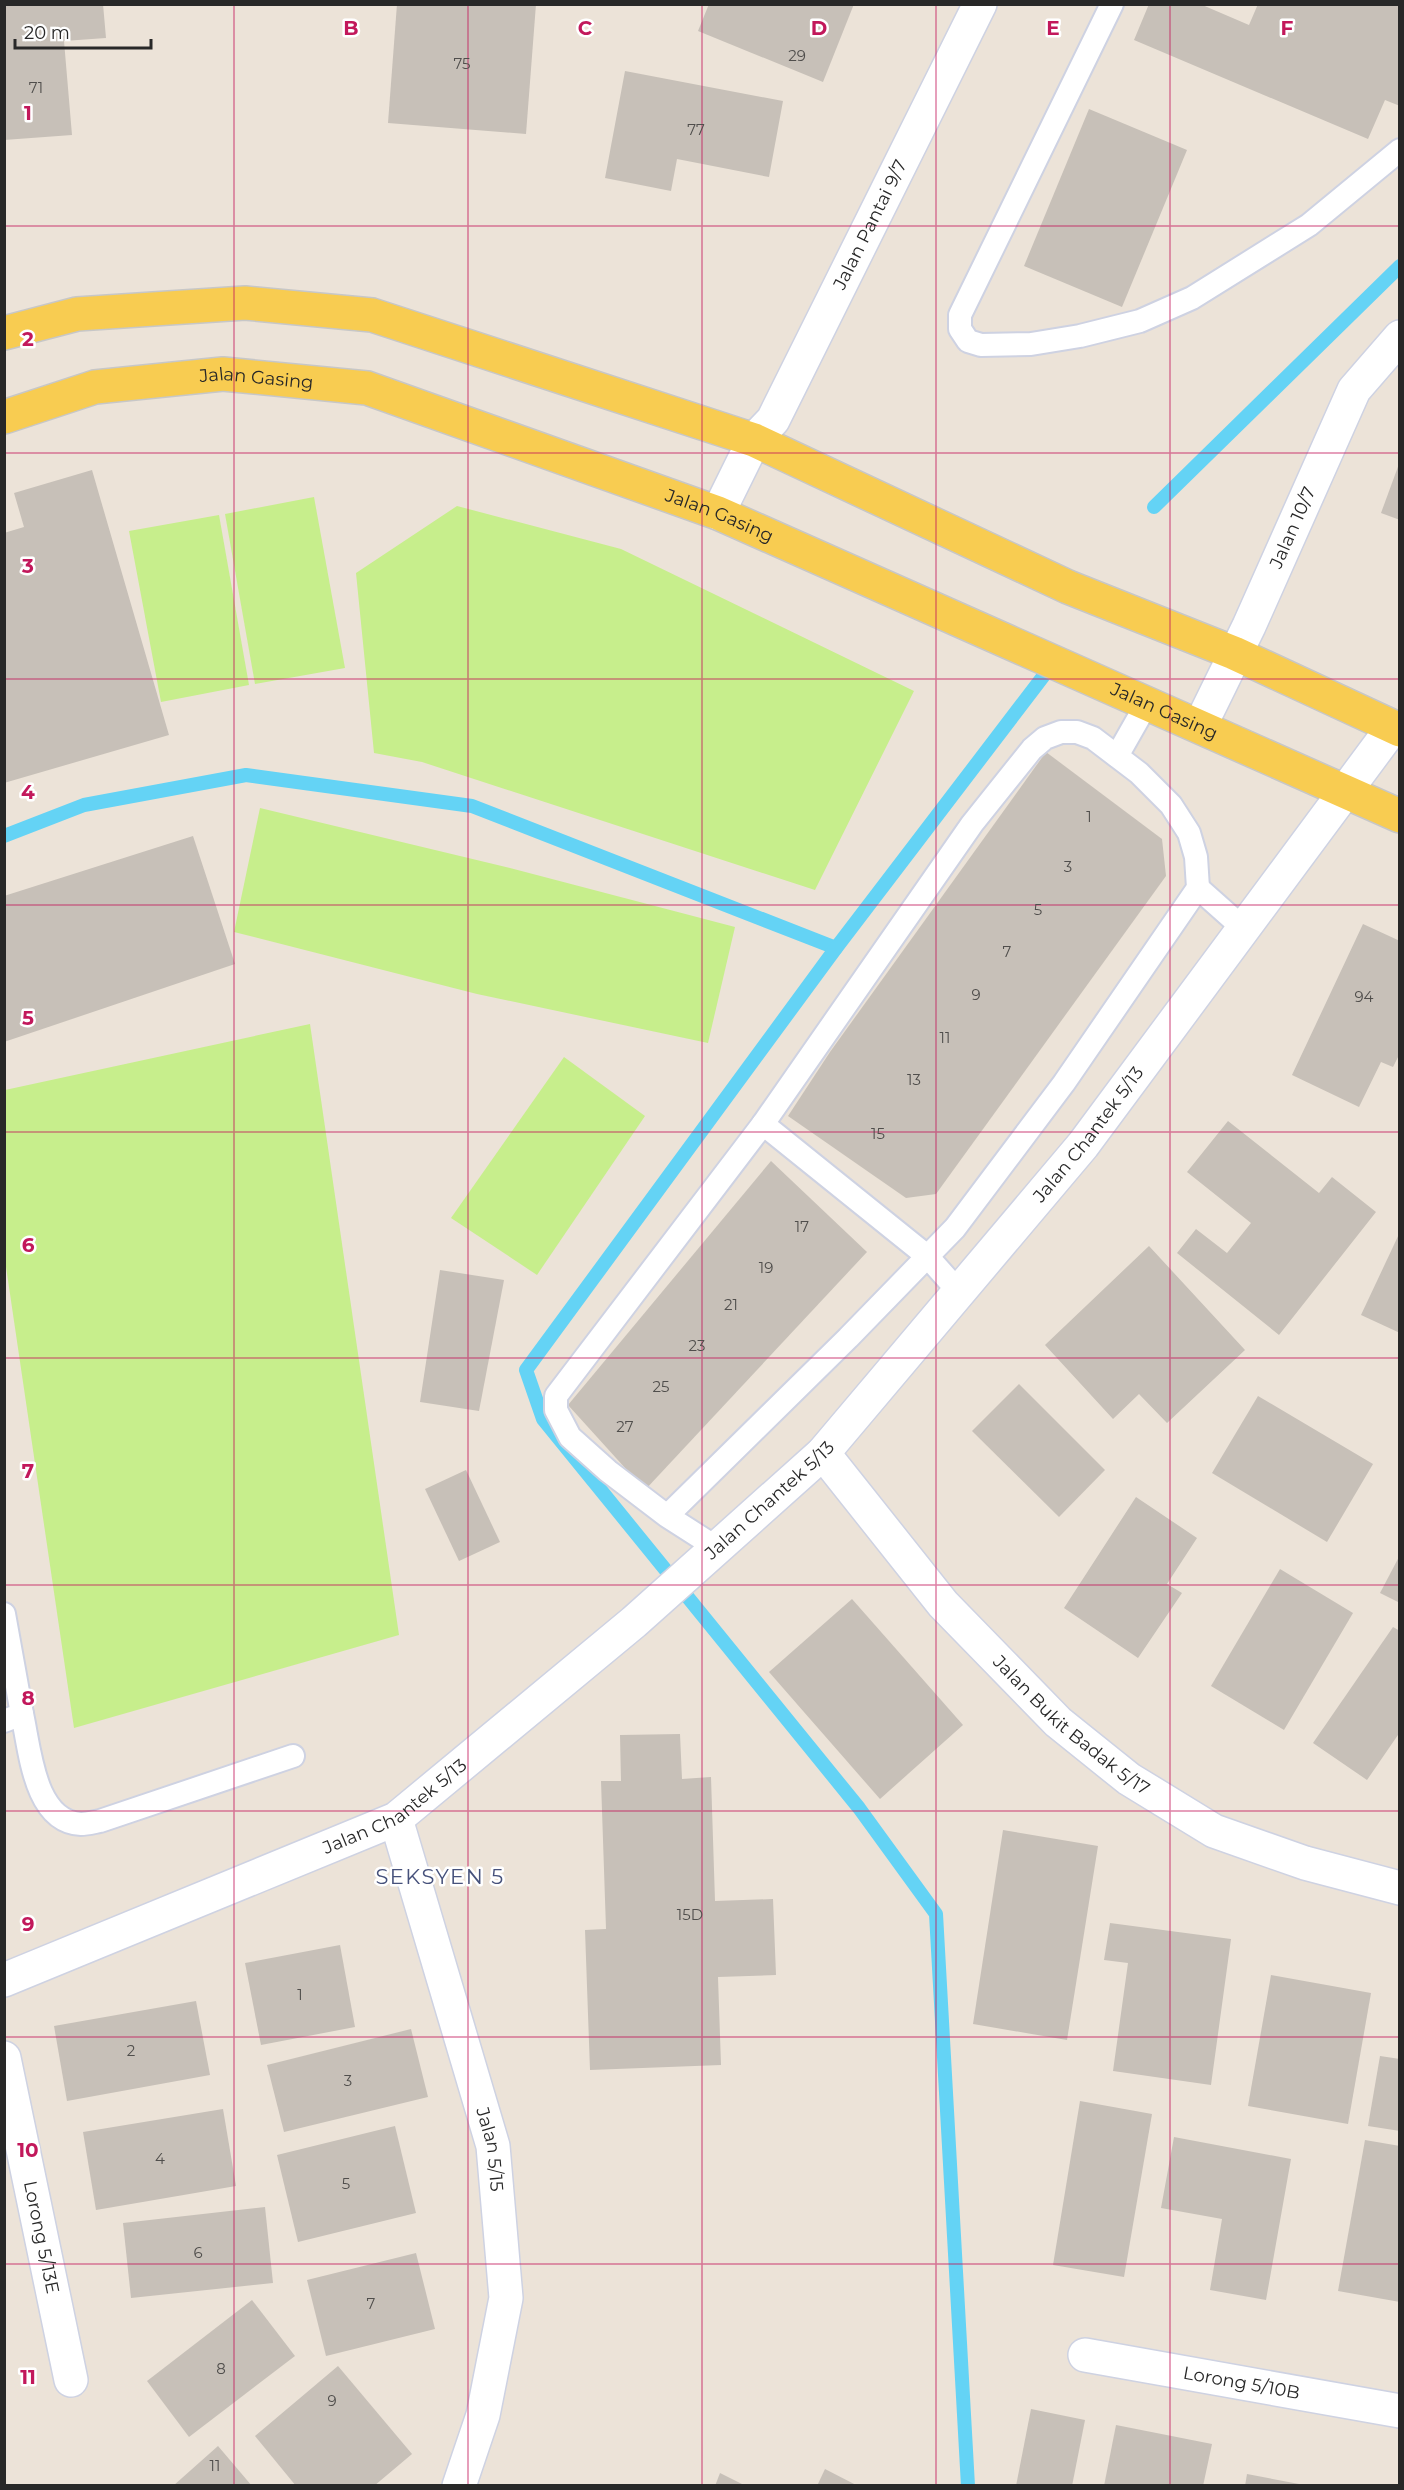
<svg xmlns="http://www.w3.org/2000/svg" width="1404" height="2490" viewBox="0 0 1404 2490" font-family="Montserrat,sans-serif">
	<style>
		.pitch { fill: #c7ee8c }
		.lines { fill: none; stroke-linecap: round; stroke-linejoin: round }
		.stream { stroke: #64d3f5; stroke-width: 14 }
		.building { fill: #c7c0b8 }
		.lane-casing { stroke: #ced2e2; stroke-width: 26 }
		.street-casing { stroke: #ced2e2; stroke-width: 36 }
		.primary-casing { stroke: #c7c7c7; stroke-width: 36 }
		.lane { stroke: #fff; stroke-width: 22 }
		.street { stroke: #fff; stroke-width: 33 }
		.primary { stroke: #f8cc51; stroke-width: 33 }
		.grid { fill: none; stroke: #c2185b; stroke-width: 1.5; stroke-opacity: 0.55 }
		.labels { text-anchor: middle; stroke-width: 5; stroke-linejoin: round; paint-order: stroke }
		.number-label { font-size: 15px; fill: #504e4c }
		.street-label { font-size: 18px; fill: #282828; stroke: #fff }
		.quarter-label { font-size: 21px; letter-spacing: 1.5px; fill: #46517b; stroke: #fff }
		.grid-label { font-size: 20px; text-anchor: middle; font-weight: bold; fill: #c2185b; stroke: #fff; stroke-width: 5; stroke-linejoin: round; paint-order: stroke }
	</style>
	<rect width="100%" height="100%" fill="#ece3d8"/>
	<!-- pitch -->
	<g class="pitch">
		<path d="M 314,497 L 345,668 L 255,684 L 225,514 Z"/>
		<path d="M 457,506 L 621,549 L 914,691 L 815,890 L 422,762 L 374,753 L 356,573 Z"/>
		<path d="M 219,515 L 249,685 L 161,702 L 129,531 Z"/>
		<path d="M 260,808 L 510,868 L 735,927 L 708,1043 L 477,994 L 234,932 Z"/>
		<path d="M 310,1024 L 399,1635 L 74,1728 L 5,1260 L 5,1090 Z"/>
		<path d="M 564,1057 L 645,1116 L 537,1275 L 451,1218 Z"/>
	</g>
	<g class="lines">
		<!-- stream -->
		<g class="stream">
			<path d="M 1154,507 L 1400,266"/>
			<path d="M 4,836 L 84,805 L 246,775 L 472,806 L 836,948"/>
			<path d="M 968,2486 L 936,1914 L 859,1808 L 543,1419 L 526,1370 L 836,948 L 1045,674"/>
		</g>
	</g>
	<!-- building -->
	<g class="building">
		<path d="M 4,4 L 103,4 L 106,38 L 64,41 L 72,135 L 4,140 Z"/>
		<path d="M 397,4 L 536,4 L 526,134 L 388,123 Z"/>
		<path d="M 709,4 L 854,4 L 823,82 L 698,31 Z"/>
		<path d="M 1149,4 L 1200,4 L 1249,25 L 1258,4 L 1400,4 L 1400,106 L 1385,100 L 1368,139 L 1134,40 Z"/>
		<path d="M 625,71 L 783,101 L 769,177 L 677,159 L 671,191 L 605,178 Z"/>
		<path d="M 1089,109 L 1187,150 L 1122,307 L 1024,266 Z"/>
		<path d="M 1399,464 L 1400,464 L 1400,520 L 1381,513 Z"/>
		<path d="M 92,470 L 169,735 L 4,783 L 4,533 L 24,527 L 14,493 Z"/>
		<path d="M 1046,752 L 1162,839 L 1166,876 L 936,1194 L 906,1198 L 788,1116 L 830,1052 Z"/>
		<path d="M 193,836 L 235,964 L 4,1042 L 4,896 Z"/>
		<path d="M 1363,924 L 1400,941 L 1400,1053 L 1393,1067 L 1381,1062 L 1359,1107 L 1292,1075 Z"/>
		<path d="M 1228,1121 L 1319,1193 L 1332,1177 L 1376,1212 L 1279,1335 L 1177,1253 L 1196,1229 L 1227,1253 L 1251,1223 L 1187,1172 Z"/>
		<path d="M 771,1161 L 867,1252 L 645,1490 L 568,1405 Z"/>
		<path d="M 1400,1232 L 1400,1333 L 1361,1315 Z"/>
		<path d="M 1149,1246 L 1245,1350 L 1167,1423 L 1139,1394 L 1113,1419 L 1045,1345 Z"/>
		<path d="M 440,1270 L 504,1280 L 479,1411 L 420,1402 Z"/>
		<path d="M 1019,1384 L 1105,1470 L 1059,1517 L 972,1431 Z"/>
		<path d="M 1258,1396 L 1373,1464 L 1327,1542 L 1212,1473 Z"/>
		<path d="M 466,1470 L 500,1542 L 459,1561 L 425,1489 Z"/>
		<path d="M 1136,1497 L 1197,1538 L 1167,1584 L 1182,1593 L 1138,1658 L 1064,1608 Z"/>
		<path d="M 1400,1555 L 1400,1603 L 1380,1593 Z"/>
		<path d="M 1280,1569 L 1353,1613 L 1284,1730 L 1211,1686 Z"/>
		<path d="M 852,1599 L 963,1725 L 880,1799 L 769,1672 Z"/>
		<path d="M 1393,1627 L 1400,1631 L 1400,1732 L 1367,1780 L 1313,1743 Z"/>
		<path d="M 680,1734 L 682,1779 L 711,1777 L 715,1901 L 773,1899 L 776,1975 L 718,1977 L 721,2065 L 590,2070 L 585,1930 L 606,1929 L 601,1781 L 621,1781 L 620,1735 Z"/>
		<path d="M 1003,1830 L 1098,1846 L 1067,2040 L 973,2024 Z"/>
		<path d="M 1110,1923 L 1231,1939 L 1211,2085 L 1113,2071 L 1128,1963 L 1104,1960 Z"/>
		<path d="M 340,1945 L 355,2027 L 261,2045 L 245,1963 Z"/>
		<path d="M 1271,1975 L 1371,1993 L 1348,2124 L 1248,2106 Z"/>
		<path d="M 196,2001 L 210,2075 L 67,2101 L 54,2026 Z"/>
		<path d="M 411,2029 L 428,2097 L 284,2132 L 267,2065 Z"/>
		<path d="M 1380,2056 L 1400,2059 L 1400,2131 L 1368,2126 Z"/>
		<path d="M 1080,2101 L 1152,2114 L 1124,2277 L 1053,2265 Z"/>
		<path d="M 223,2109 L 236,2186 L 96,2210 L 83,2132 Z"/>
		<path d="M 395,2126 L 416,2213 L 298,2242 L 277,2155 Z"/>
		<path d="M 1174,2137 L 1291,2159 L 1266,2300 L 1210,2290 L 1222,2219 L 1161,2208 Z"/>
		<path d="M 1365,2140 L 1400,2146 L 1400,2302 L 1338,2291 Z"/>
		<path d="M 265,2207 L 273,2283 L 131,2298 L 123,2223 Z"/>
		<path d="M 416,2253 L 435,2329 L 326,2356 L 307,2280 Z"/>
		<path d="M 252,2300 L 295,2356 L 189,2437 L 147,2381 Z"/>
		<path d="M 338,2366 L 412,2454 L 374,2486 L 296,2486 L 255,2436 Z"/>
		<path d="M 1031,2409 L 1085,2420 L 1072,2486 L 1016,2486 Z"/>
		<path d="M 1116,2425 L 1212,2444 L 1203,2486 L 1104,2486 Z"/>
		<path d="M 218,2446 L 252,2486 L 173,2486 Z"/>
		<path d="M 825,2469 L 858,2486 L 817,2486 Z"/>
		<path d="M 720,2473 L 746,2486 L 715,2486 Z"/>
		<path d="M 1247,2474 L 1299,2484 L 1299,2486 L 1245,2486 Z"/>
	</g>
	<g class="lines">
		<!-- lane casing -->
		<g class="lane-casing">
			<g id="lane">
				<path d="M 1112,4 L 960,315 L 960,329 L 968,341 L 981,345 L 1031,344 L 1080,336 L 1140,321 L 1192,298 L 1309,225 L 1400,150"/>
				<path d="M 1117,756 L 1146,705"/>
				<path d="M 1198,888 L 1243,928"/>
				<path d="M 763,1124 L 927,1256 L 959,1292"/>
				<path d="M 667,1516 L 848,1338 L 955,1228 L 1064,1083 L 1198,888 L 1196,857 L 1189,833 L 1171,805 L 1139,773 L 1093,738 L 1077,732 L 1061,732 L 1045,738 L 1032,749 L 972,824 L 763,1124 L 556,1396 L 556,1410 L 570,1437 L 608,1471 L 667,1516 L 717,1548"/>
				<path d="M 4,1614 L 22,1714 L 4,1721"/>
				<path d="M 22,1714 C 30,1749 34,1822 81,1824 C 87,1824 94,1822 100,1821 L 293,1756"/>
			</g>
		</g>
		<!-- street casing -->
		<g class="street-casing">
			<g id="street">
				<path id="s1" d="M 718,513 L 754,440 L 773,420 L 980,4"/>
				<path id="s2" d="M 1200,726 L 1249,626 L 1354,390 L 1400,337"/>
				<path id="s3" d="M 823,1453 L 943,1604 L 1058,1722 L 1129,1779 L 1214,1831 L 1305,1863 L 1400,1888"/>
				<path id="s4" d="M 396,1819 L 493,2146 L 506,2298 L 483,2415 L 459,2486"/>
				<path id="s5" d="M 4,1980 L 396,1819 L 634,1622 L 823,1453 L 1083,1145 L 1393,727"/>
				<path id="s6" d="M 4,2058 L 71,2380"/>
				<path id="s7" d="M 1085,2355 L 1400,2411"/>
			</g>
		</g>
		<!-- primary casing -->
		<g class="primary-casing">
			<g id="primary">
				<path d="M 4,333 L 77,314 L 245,303 L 372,315 L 754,440 L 1068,587 L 1234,653 L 1400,730"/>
				<path id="s8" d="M 4,417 L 95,387 L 223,374 L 367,388 L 718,513 L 1400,816"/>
			</g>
		</g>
		<!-- lane -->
		<use href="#lane" class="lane"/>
		<!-- street -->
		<use href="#street" class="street"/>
		<!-- primary -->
		<use href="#primary" class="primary"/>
	</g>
	<!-- grid -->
	<path class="grid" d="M 234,4 L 234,2486M 468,4 L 468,2486M 702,4 L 702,2486M 936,4 L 936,2486M 1170,4 L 1170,2486M 4,226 L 1400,226M 4,453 L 1400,453M 4,679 L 1400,679M 4,905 L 1400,905M 4,1132 L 1400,1132M 4,1358 L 1400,1358M 4,1585 L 1400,1585M 4,1811 L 1400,1811M 4,2037 L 1400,2037M 4,2264 L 1400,2264"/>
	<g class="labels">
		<!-- number labels -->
		<g class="number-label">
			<text x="797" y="61">29</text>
			<text x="462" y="69">75</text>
			<text x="36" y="93">71</text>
			<text x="696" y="135">77</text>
			<text x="1089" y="822">1</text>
			<text x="1068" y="872">3</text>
			<text x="1038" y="915">5</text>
			<text x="1007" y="957">7</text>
			<text x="976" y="1000">9</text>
			<text x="1364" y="1002">94</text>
			<text x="945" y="1043">11</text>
			<text x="914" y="1085">13</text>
			<text x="878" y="1139">15</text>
			<text x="802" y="1232">17</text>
			<text x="766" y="1273">19</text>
			<text x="731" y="1310">21</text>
			<text x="697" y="1351">23</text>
			<text x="661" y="1392">25</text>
			<text x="625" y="1432">27</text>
			<text x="690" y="1920">15D</text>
			<text x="300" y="2000">1</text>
			<text x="131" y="2056">2</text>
			<text x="348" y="2086">3</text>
			<text x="160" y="2164">4</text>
			<text x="346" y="2189">5</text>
			<text x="198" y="2258">6</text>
			<text x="371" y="2309">7</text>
			<text x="221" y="2374">8</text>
			<text x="332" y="2406">9</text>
			<text x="215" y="2471">11</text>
		</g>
		<!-- street labels -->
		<g class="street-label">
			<text dy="6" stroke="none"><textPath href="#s1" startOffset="327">Jalan Pantai 9/7</textPath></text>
			<text dy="6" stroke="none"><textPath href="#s8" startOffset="258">Jalan Gasing</textPath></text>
			<text dy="6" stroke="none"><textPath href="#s8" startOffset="744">Jalan Gasing</textPath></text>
			<text dy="6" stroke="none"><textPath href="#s2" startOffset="219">Jalan 10/7</textPath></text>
			<text dy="6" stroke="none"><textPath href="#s8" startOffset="1230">Jalan Gasing</textPath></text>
			<text dy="6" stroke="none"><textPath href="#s5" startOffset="1401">Jalan Chantek 5/13</textPath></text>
			<text dy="6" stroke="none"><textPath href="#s5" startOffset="915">Jalan Chantek 5/13</textPath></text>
			<text dy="6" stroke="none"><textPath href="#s3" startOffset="370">Jalan Bukit Badak 5/17</textPath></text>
			<text dy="6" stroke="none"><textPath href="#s5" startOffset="429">Jalan Chantek 5/13</textPath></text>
			<text dy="6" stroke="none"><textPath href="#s4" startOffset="344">Jalan 5/15</textPath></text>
			<text dy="6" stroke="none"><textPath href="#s6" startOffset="183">Lorong 5/13E</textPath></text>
			<text dy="6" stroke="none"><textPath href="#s7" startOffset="159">Lorong 5/10B</textPath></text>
		</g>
		<!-- quarter labels -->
		<g class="quarter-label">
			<text x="440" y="1884">SEKSYEN 5</text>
		</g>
	</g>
	<g class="grid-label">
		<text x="351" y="35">B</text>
		<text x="585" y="35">C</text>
		<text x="819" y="35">D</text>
		<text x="1053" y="35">E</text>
		<text x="1287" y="35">F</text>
		<text x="28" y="120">1</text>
		<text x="28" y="346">2</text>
		<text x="28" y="573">3</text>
		<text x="28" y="799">4</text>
		<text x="28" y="1025">5</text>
		<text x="28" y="1252">6</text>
		<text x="28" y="1478">7</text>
		<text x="28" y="1705">8</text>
		<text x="28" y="1931">9</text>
		<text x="28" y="2157">10</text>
		<text x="28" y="2384">11</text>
	</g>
	<!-- border -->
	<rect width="1404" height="2490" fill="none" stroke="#282828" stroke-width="12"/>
	<!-- scale -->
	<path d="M15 39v9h136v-9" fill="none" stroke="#282828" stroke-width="3"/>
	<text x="24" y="39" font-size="18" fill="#282828" stroke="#ffffff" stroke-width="4.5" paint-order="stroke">20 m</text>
</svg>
